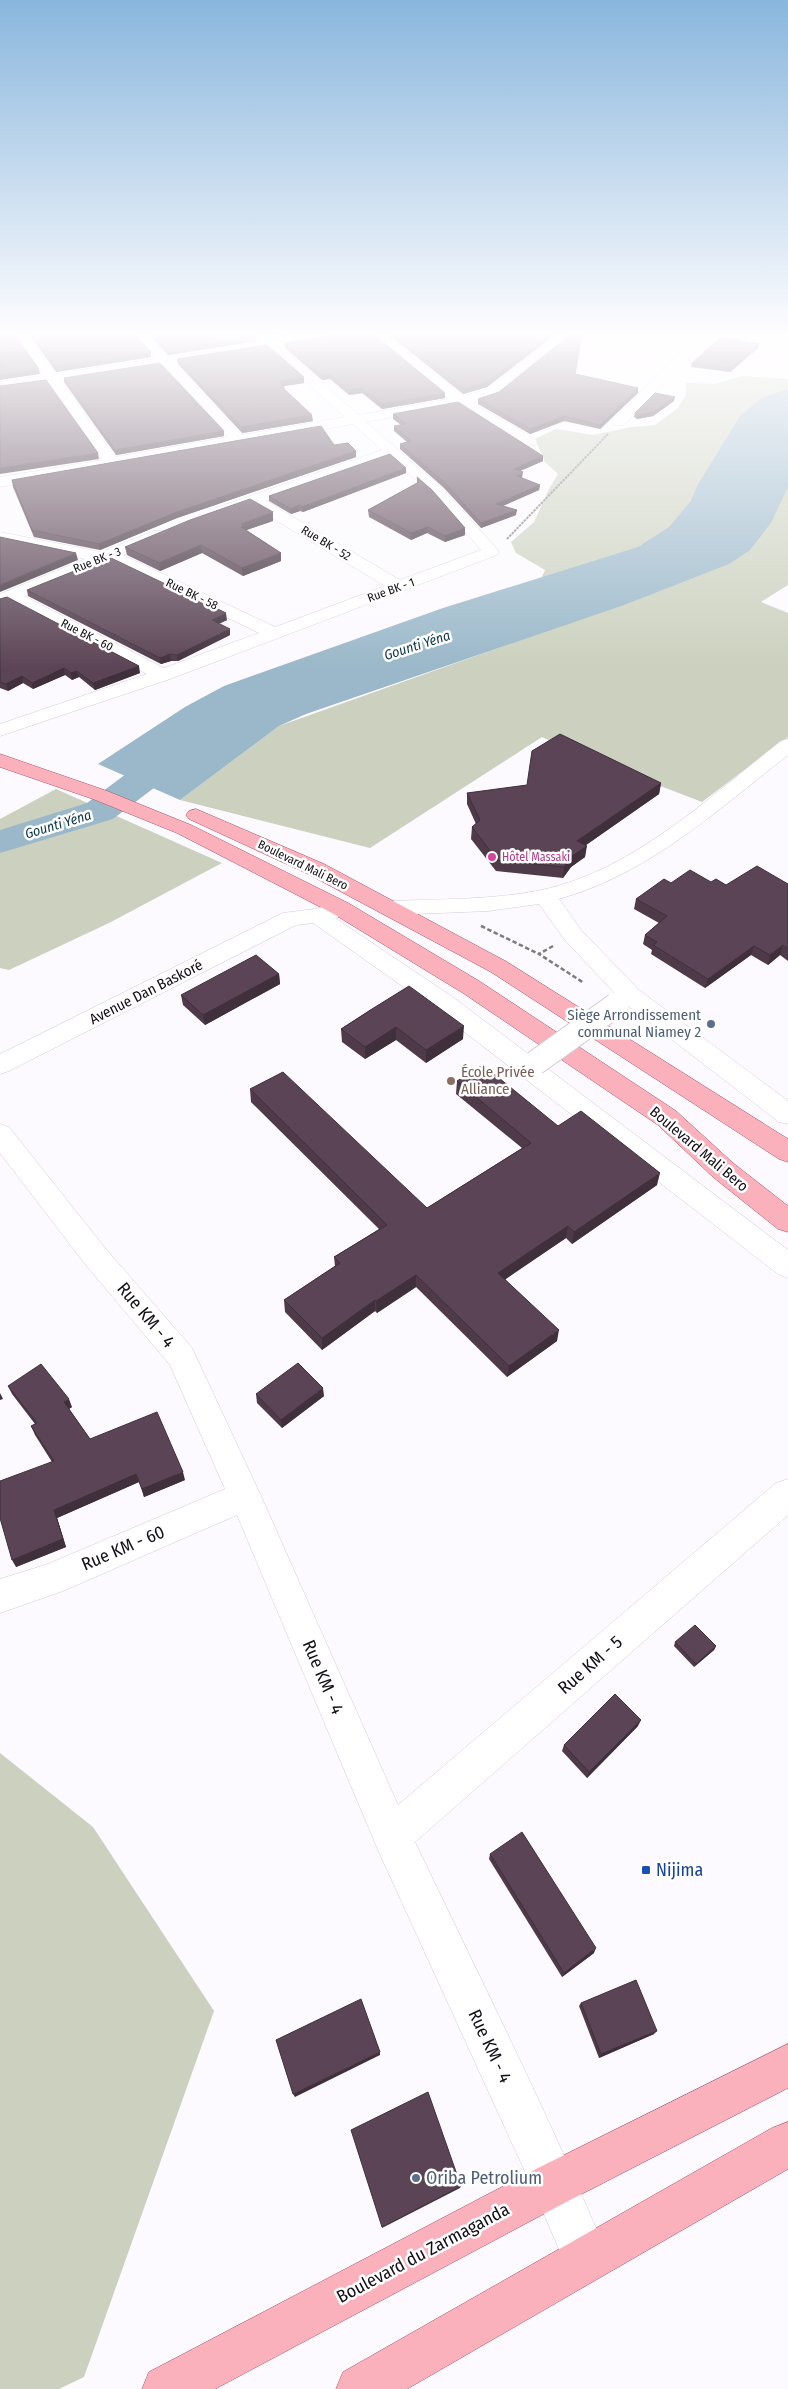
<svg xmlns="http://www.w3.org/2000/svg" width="788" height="2389" viewBox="0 0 788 2389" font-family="'Fira Sans Condensed',sans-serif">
  <rect width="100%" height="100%" fill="#fcfafe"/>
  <g fill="#cbd1be">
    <polygon points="742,376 788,379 788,585 761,602 788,613 788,737 702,802 585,757 542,737 370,848 180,800 279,726 512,643 545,570 516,553 511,542 534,522 549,489 558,474 545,462 535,439 556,429 593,435 631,427 655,425 678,408 686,395 686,383 715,384"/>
    <polygon points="56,789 222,863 109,923 9,970 0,968 0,819"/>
    <polygon points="0,1753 93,1827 214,2011 84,2377 59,2389 0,2389"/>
  </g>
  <polygon fill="#9ab8c9" points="788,389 788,487 771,523 750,550 729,564 624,605 306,714 279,726 180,800 98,764 185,707 224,686 443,608 638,547 669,527 691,501 697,486 740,416 761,398"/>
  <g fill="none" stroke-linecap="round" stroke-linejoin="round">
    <polygon fill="#9ab8c9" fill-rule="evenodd" points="192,733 204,736 209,743 204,750 113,819 0,853 0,830 87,803 161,748 180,736"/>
    <g stroke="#d4cadd" stroke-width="1">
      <g id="minor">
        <path d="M 13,334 L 26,334 L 55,374 L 155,359 L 133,334 L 146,334 L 168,357 L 220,351 L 221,354 L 220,357 L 174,364 L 241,435 L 345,417 L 269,349 L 254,350 L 252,347 L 254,344 L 261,343 L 253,334 L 267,334 L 274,341 L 313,334 L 346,334 L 340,338 L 281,347 L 359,415 L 449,399 L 370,334 L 384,334 L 463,396 L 488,389 L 560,334 L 574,334 L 498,395 L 473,403 L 535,439 L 537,442 L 535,445 C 518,449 473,416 458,405 L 366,422 L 443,489 L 497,549 L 499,552 L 497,555 L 170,679 L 0,736 L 0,724 L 147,674 L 9,602 L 0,605 L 0,594 L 85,559 L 0,542 L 0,532 L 101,552 L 154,531 L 166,531 L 168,534 L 166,537 L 123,555 L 275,627 L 385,586 L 252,506 L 216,518 L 208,513 L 210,510 L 382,450 L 353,424 L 0,487 L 0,477 L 102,460 L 49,383 L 0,390 L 0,382 L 43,376 ZM 162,366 L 228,437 L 115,457 L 61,381 ZM 390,457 L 433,495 L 481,550 L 400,580 L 266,501 ZM 110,561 L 259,633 L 164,668 L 24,596 Z"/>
        <polygon points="700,334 714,334 624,425 614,425 612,422 614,419"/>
        <polygon points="737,334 756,334 788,346 788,354"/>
        <path d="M 788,739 L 788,755 C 715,812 650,873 559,899 L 581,930 L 639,990 L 788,1101 L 788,1124 L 779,1122 L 623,1002 L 565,940 L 539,904 L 488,911 L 391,915 L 383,913 L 380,908 L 383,903 L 391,901 C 441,899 493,900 542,890 C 634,870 709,797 781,741 Z"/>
        <polygon points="335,903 343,905 346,910 343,915 335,918 454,998 788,1250 788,1278 778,1274 436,1010 313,923 296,925 9,1071 0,1074 0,1054 283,913 315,909"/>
        <path d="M 0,1124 L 9,1127 L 105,1248 L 192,1348 L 261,1496 L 398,1805 L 776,1483 L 788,1479 L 788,1515 L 415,1842 C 481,1980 550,2117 609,2259 L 602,2275 L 586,2282 L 570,2275 L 538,2200 L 378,1850 L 237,1515 L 63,1591 L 0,1613 L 0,1579 L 48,1564 L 225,1489 L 170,1365 L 85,1264 L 0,1153 Z"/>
      </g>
    </g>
    <g stroke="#a75664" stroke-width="1">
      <g id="major">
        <polygon points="0,754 107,791 191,825 348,903 479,981 676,1111 733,1163 788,1206 788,1232 778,1229 713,1177 658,1125 463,993 332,913 177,833 93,799 0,767"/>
        <polygon points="196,809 324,864 507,962 788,1139 788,1162 779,1159 491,972 308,874 189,819 186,815 189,811"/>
        <polygon points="788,2044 788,2088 570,2200 215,2389 142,2389 149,2372 538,2168"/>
        <polygon points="788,2122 788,2169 407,2389 336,2389 343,2372 772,2128"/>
      </g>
    </g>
    <polyline stroke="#7f7c81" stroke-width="2" stroke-dasharray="2.5 1" stroke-linecap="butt" points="507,539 608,434"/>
    <g stroke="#7f7c81" stroke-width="2.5" stroke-dasharray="4.5 2.5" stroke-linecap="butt">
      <polyline points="481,926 539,954"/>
      <polyline points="553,946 539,954 584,983"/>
    </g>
    <use href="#minor" fill="#fff" fill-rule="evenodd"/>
    <use href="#major" fill="#fab1bb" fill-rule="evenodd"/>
    <g stroke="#d4cadd" stroke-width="26" stroke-linecap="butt">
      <polyline id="minor-bridge" points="535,1063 616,1005"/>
    </g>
    <use href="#minor-bridge" stroke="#fff" stroke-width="24"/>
  </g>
  <g fill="#4e3a49">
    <polygon points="29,334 135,334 151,357 56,372"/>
    <polygon points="149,334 255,334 257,341 168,355"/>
    <polygon points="388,334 556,334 487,387 463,394"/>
    <polygon points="285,343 445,398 382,409 362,393 349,395 330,379 322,380 285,348"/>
    <polygon points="759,344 758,348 730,372 691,367 692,363"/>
    <polygon points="177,359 304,377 304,383 284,386 285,390 313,421 242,433 178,364"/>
    <polygon points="576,374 638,388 638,393 600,429 564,421 530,434 478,404 478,399 499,392"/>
    <polygon points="64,378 224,431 224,436 116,455 64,382"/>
    <polygon points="674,401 653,416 637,419 634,417 635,413"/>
    <polygon points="393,414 543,461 520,471 522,478 540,485 539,490 503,506 516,515 481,528 444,488 400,449 400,444 407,442 394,431 394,426 401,425 393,419"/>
    <polygon points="334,445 356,451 356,457 177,518 100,550 34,537 13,487 12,480"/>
    <polygon points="406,468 406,473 303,512 300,511 291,514 269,501 269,496"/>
    <polygon points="417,477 465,528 465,535 445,542 427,533 411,540 369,517 368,510 417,483"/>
    <polygon points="273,521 246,530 281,553 281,561 243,576 202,553 160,571 127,555 125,547"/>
    <polygon points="27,590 227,620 219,624 230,635 178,661 171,661 161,664 28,596"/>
    <polygon points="0,599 140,673 95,690 79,677 72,680 65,675 33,689 23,683 8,691 0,688"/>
    <polygon points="661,783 659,794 586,845 585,857 571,867 563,878 496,871 471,839 472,827 476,824 467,804 467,793"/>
    <polygon points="711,882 726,885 788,884 788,961 780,955 768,965 751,955 705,988 651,954 652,950 643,944 645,935 659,923 634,909 636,899 671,883"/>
    <polygon points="279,974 280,984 205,1025 183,1005 181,995"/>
    <polygon points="372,1009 463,1039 426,1063 396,1040 365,1059 342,1042 341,1029"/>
    <polygon points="457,1081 558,1126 657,1185 572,1244 566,1238 505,1279 557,1341 507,1377 416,1287 377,1313 375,1311 322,1350 285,1312 284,1300 335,1266 334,1257 379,1229 251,1102 250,1089 427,1208 522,1148 456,1094"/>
    <polygon points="8,1386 72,1407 69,1409 90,1439 185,1480 144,1497 139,1482 57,1518 66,1547 16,1567 52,1462 35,1435 31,1426 35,1424 12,1394"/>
    <polygon points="256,1394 324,1396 282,1428 257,1403"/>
    <polygon points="675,1642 716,1646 714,1650 694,1667 674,1646"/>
    <polygon points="638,1726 587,1778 562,1751 564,1745"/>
    <polygon points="490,1854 594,1953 562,1977 489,1859"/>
    <polygon points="581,2003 654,2034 599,2058 579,2006"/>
  </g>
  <g fill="#40303c">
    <polygon points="274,334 297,334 275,338"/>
    <polygon points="550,334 556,334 487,387 463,394 464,389"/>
    <polygon points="257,336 257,341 168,355 167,350"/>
    <polygon points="759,344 758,348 730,372 731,368"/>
    <polygon points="151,352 151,357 56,372 55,367"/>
    <polygon points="39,369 40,374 0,380 0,375"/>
    <polygon points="330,374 330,379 322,380 322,375"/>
    <polygon points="304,377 304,383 279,387 279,381"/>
    <polygon points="362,388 362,393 349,395 349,390"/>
    <polygon points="638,388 638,393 600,429 600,425"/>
    <polygon points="445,393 445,398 382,409 382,404"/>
    <polygon points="675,397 674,401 653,416 637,419 638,415"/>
    <polygon points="312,415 313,421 242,433 241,427"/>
    <polygon points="564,416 564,421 530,434 530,429"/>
    <polygon points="224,431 224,436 116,455 115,450"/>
    <polygon points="356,451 356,457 177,518 100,550 99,544 177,512"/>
    <polygon points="98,453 99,459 0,474 0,468"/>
    <polygon points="543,456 543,461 513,474 514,469"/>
    <polygon points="406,468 406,473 303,512 302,507"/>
    <polygon points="523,472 522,478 517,476"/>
    <polygon points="540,485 539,490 495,509 496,504"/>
    <polygon points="299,505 300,511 291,514 291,509"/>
    <polygon points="517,510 516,515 481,528 481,523"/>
    <polygon points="273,512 273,521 244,531 241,535 241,524"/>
    <polygon points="428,527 427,533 411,540 411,533"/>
    <polygon points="465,528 465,535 445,542 445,536"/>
    <polygon points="201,545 202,553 160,571 159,563"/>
    <polygon points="76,553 78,560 0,592 0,585"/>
    <polygon points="281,553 281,561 243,576 242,568"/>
    <polygon points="226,613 227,620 213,626 212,620"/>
    <polygon points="230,629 230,635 178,661 177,655"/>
    <polygon points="170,654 171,661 161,664 160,658"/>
    <polygon points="139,666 140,673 95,690 93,683"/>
    <polygon points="64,668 65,675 33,689 32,683"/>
    <polygon points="77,671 79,677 72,680 71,673"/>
    <polygon points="22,676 23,683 8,691 6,684"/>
    <polygon points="661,783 659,794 576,852 577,841"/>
    <polygon points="587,846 585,857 571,867 563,878 564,867 572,856"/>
    <polygon points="783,945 780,955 768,965 770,955"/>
    <polygon points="754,946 751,955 705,988 708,979"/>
    <polygon points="279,974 280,984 205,1025 203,1015"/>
    <polygon points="464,1026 463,1039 426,1063 426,1050"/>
    <polygon points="396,1027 396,1040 365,1059 365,1047"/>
    <polygon points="660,1173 657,1185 572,1244 574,1232"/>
    <polygon points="568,1226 566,1238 497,1285 498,1273"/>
    <polygon points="416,1275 416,1287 377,1313 376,1301"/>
    <polygon points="375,1300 375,1311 322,1350 322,1338"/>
    <polygon points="559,1330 557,1341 507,1377 509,1366"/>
    <polygon points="323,1388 324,1396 282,1428 281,1420"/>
    <polygon points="0,1393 3,1399 0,1400"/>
    <polygon points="69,1399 72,1407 67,1410 64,1402"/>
    <polygon points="183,1472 185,1480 144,1497 142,1489"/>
    <polygon points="136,1474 139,1482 57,1518 66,1547 16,1567 12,1560 54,1510"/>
    <polygon points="716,1646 714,1650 694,1667 696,1664"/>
    <polygon points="641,1720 638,1726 587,1778 589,1772"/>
    <polygon points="596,1948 594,1953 562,1977 564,1973"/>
    <polygon points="657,2031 654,2034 599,2058 601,2054"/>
    <polygon points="380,2052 380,2055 295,2097 293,2094"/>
    <polygon points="461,2186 460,2188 382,2228 382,2227"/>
  </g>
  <g fill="#5b4455" stroke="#40303c">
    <polygon points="0,334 14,334 39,369 0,375"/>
    <polygon points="31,334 135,334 151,352 55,367"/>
    <polygon points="153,334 255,334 257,336 167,350"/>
    <polygon points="341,334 373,334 445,393 382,404 362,388 349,390 330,374 322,375 285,343"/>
    <polygon points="394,334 550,334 487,382 464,389"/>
    <polygon points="571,334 582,334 575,374 638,388 600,425 564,416 530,429 478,399 499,392"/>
    <polygon points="721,337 759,344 731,368 692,363"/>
    <polygon points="267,345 304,377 279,381 284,387 282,387 312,415 241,427 177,359"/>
    <polygon points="160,363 224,431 115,450 64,378"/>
    <polygon points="46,380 98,453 0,468 0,386"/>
    <polygon points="655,393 675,397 654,412 638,415 635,413"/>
    <polygon points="458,402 543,456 514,469 523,472 517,476 540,485 496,504 517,510 481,523 444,482 400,444 411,441 394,426 406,424 393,414"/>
    <polygon points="321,426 334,445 348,443 356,451 177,512 99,544 32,530 12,480"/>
    <polygon points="390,454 406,468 302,507 299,505 291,509 269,496"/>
    <polygon points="417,477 432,490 465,528 445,536 428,527 411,533 368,510 419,482"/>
    <polygon points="250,499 273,512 241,524 244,526 241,527 281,553 242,568 201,545 159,563 125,547 190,520"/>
    <polygon points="0,537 76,553 0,585"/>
    <polygon points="109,557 226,613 212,620 230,629 177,655 170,654 160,658 27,590"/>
    <polygon points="7,597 139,666 93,683 77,671 71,673 64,668 32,683 22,676 6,684 0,682 0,599"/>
    <polygon points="560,734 661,783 577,841 587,846 572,856 564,867 497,860 472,827 480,820 467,793 527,785 532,751"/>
    <polygon points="757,866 788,884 788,949 783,945 770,955 754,946 708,979 653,945 657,942 645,935 667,916 636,899 664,879 671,883 690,870 711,882 716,879 726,885"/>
    <polygon points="256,955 279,974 203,1015 181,995"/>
    <polygon points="409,986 464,1026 426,1050 396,1027 365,1047 341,1029 372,1009"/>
    <polygon points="483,1065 558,1126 581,1111 660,1173 574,1232 568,1226 498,1273 559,1330 509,1366 416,1275 376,1301 375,1300 322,1338 284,1300 340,1263 334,1257 387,1225 250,1089 283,1072 427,1208 531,1143 457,1081"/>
    <polygon points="298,1363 323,1388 281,1420 256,1394"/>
    <polygon points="41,1364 69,1399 64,1402 90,1439 157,1412 183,1472 142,1489 136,1474 54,1510 63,1539 12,1560 0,1518 0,1481 54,1461 31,1426 37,1423 8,1386"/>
    <polygon points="695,1625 716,1646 696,1664 675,1642"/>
    <polygon points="615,1694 641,1720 589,1772 564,1745"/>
    <polygon points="522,1832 596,1948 564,1973 490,1854"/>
    <polygon points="636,1980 657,2031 601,2054 581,2003"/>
    <polygon points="361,1999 380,2052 293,2094 276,2040"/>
    <polygon points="428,2092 461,2186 382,2227 351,2130"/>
  </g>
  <linearGradient id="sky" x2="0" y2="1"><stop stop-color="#89b6dc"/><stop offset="0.5" stop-color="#fefdff"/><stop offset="1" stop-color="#fefdff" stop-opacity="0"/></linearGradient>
  <rect width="788" height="669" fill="url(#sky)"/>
  <circle fill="#d1479c" stroke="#fff" stroke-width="2" cx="492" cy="857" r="5"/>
  <g fill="#5c6f8a" stroke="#fff" stroke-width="2">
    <circle cx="711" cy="1024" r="5"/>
    <circle cx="416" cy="2178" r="5"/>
  </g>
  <circle fill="#8d6e63" stroke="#fff" stroke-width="2" cx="451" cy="1081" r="5"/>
  <rect fill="#1a4fb4" stroke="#fff" stroke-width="2" x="641" y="1865" width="10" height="10" rx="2.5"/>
  <g text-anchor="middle" stroke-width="5" stroke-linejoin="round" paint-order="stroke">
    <g font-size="12" fill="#130f16" stroke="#fff">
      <text transform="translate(326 543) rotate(31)" y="4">Rue BK - 52</text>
      <text transform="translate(97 560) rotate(-22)" y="4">Rue BK - 3</text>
      <text transform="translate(391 590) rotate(-20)" y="4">Rue BK - 1</text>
      <text transform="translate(192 594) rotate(26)" y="4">Rue BK - 58</text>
      <text transform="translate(87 635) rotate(27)" y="4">Rue BK - 60</text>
      <text transform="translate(303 865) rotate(26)" y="4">Boulevard Mali Bero</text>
    </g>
    <g font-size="12" fill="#b23c85" stroke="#fff" text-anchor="start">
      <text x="502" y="861">Hôtel Massaki</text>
    </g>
    <g font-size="14" font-style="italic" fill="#0c3649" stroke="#fff">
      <text transform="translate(417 645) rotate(-18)" y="5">Gounti Yéna</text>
      <text transform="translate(58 824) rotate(-17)" y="5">Gounti Yéna</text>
    </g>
    <g font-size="15" fill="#130f16" stroke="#fff">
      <text transform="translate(146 992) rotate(-27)" y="5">Avenue Dan Baskoré</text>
      <text transform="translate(699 1149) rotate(40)" y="5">Boulevard Mali Bero</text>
    </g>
    <g font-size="15" fill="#4e5e75" stroke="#fff" text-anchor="end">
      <text x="701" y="1020">Siège Arrondissement<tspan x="701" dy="17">communal Niamey 2</tspan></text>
    </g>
    <g font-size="15" fill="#785e54" stroke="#fff" text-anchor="start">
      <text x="461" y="1077">École Privée<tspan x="461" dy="17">Alliance</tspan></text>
    </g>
    <g font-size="18" fill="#130f16" stroke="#fff">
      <text transform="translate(146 1315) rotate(50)" y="6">Rue KM - 4</text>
      <text transform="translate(123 1548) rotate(-23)" y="6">Rue KM - 60</text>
      <text transform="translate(590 1665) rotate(-41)" y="6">Rue KM - 5</text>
      <text transform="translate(323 1677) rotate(67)" y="6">Rue KM - 4</text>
      <text transform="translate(490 2046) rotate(65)" y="6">Rue KM - 4</text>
      <text transform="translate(423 2253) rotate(-28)" y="6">Boulevard du Zarmaganda</text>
    </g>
    <g font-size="18" fill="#164399" stroke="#fff" text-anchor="start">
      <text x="656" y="1876">Nijima</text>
    </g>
    <g font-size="18" fill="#4e5e75" stroke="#fff" text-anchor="start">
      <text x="426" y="2184">Oriba Petrolium</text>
    </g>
  </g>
</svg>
